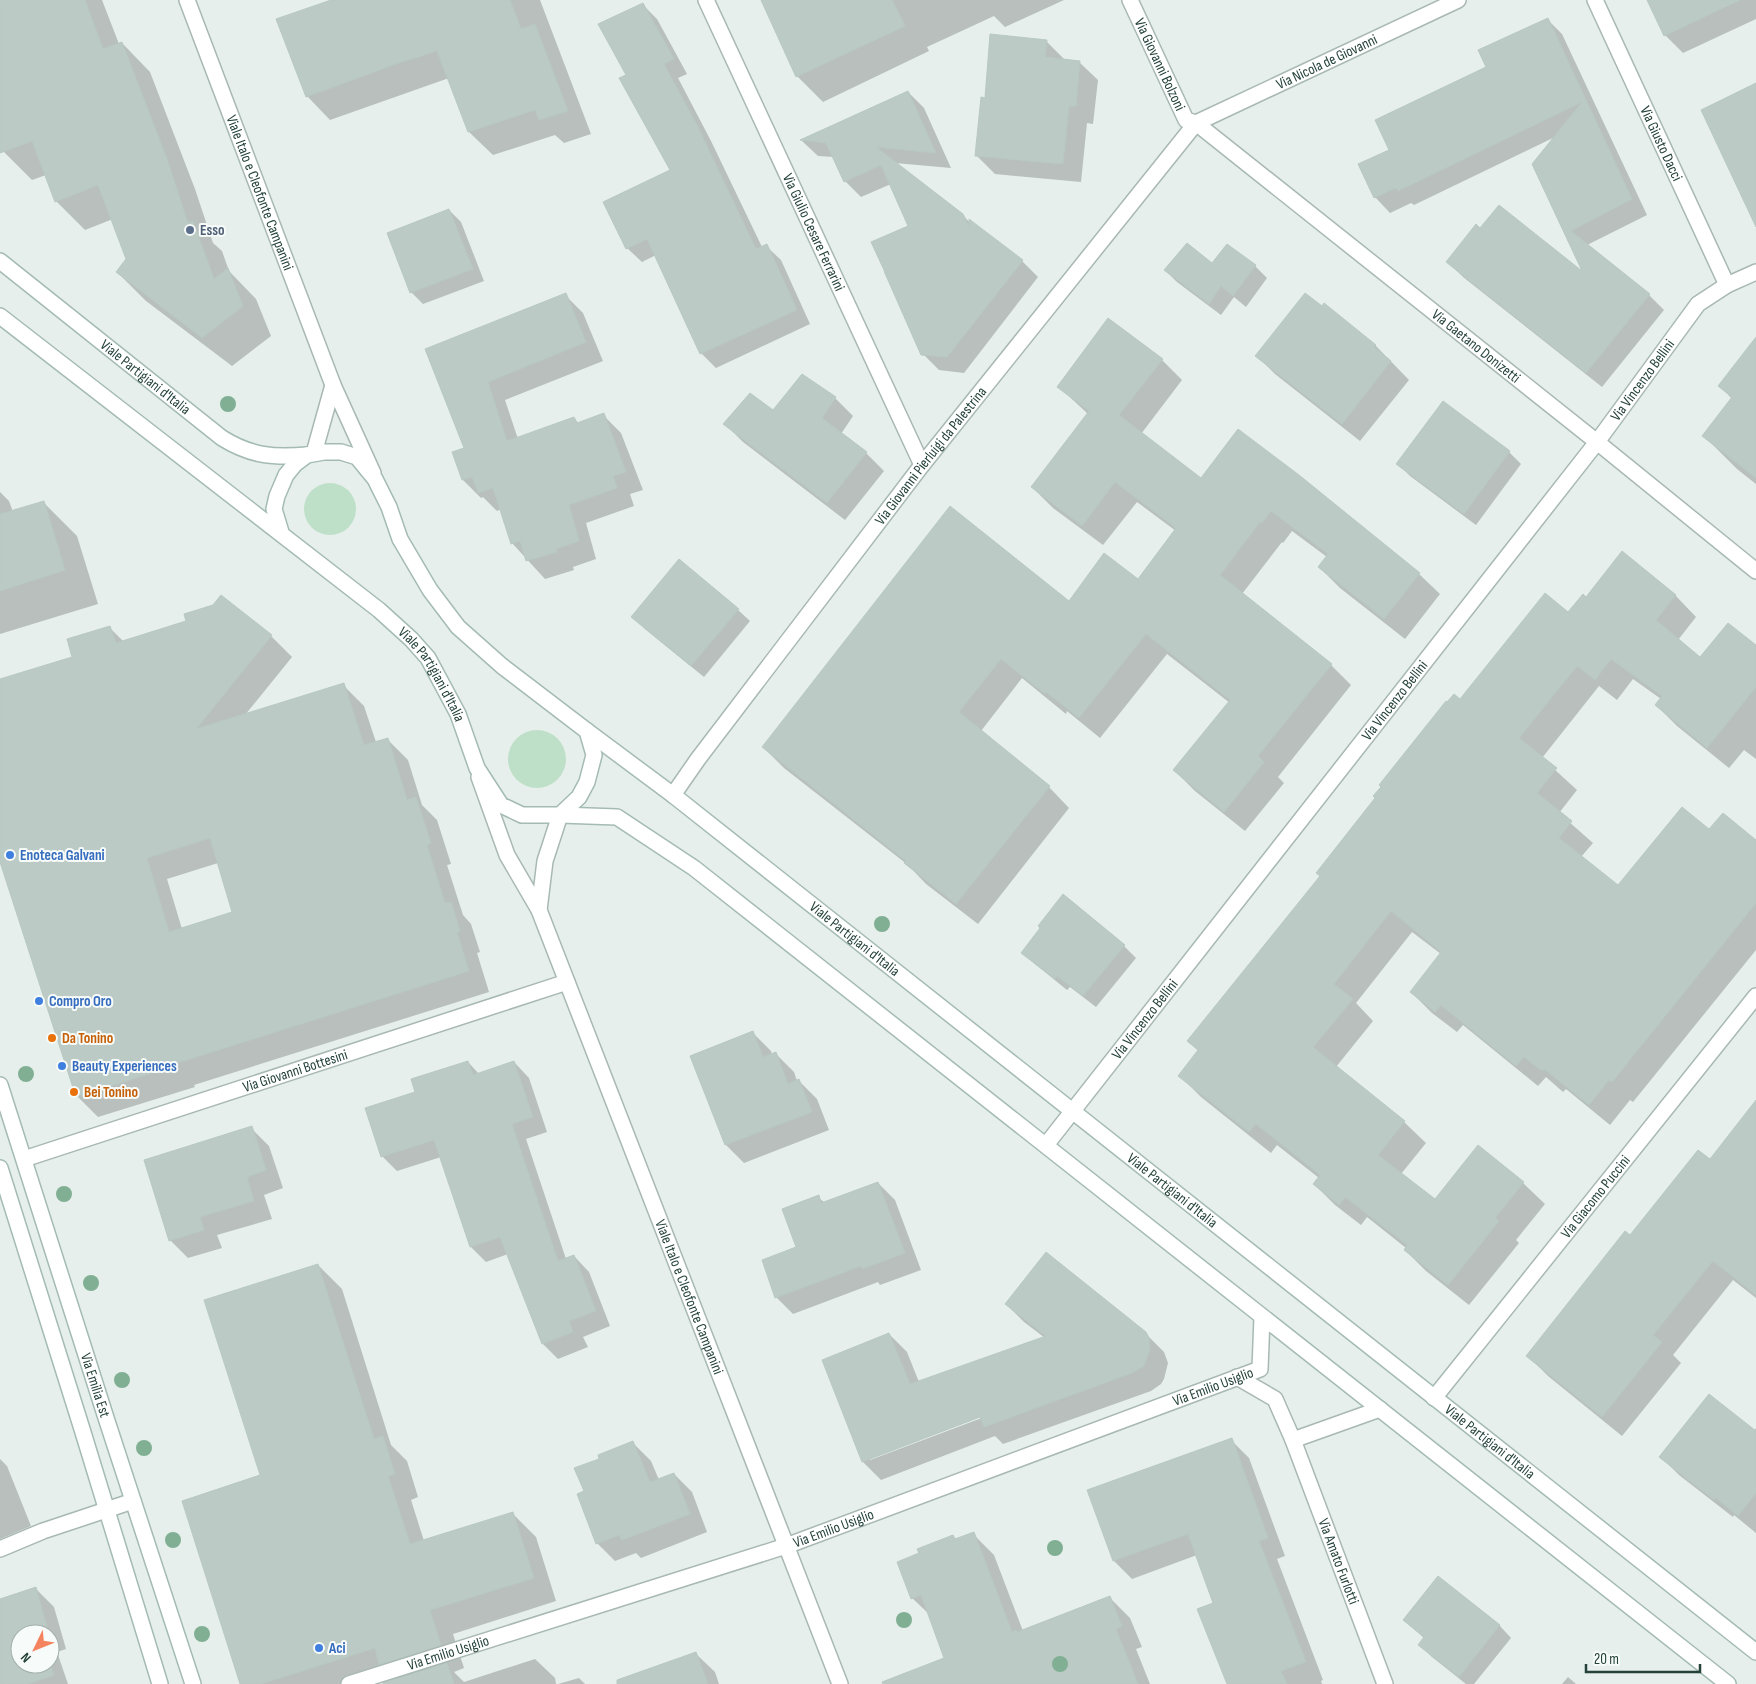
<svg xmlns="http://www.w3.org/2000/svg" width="1756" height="1684" viewBox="0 0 1756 1684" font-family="'Sofia Sans Condensed',sans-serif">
  <rect width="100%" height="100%" fill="#e6efeb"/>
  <g fill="#bfe0c8">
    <circle cx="330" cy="509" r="26"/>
    <circle cx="537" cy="759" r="29"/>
  </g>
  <g fill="#0003" fill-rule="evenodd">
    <polygon points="0,0 102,0 119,44 122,43 150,72 195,189 213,243 222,251 229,271 256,299 271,336 232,366 146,301 117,272 128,259 113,219 85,230 56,201 46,175 32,180 3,151 0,144"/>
    <polygon points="335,0 540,0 591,134 564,143 555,135 493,155 469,132 449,78 330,120 307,96"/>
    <polygon points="762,0 1064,0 1005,27 994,16 927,47 929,51 823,102 797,76"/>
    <polygon points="1648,0 1756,0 1756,19 1683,53 1665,35"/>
    <polygon points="643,5 657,19 687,74 678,78 711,141 762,247 766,246 781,260 810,324 716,368 701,353 656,255 642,262 627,248 672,170 627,76"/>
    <polygon points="1547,19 1562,34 1647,215 1587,245 1649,295 1664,310 1602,387 1463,277 1448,262 1480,229 1585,276 1533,165 1555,137 1414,205 1411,203 1390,213 1375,197 1360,165 1390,150"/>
    <polygon points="1046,41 1064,59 1079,62 1098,80 1093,124 1087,123 1081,182 995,174 977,156 986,99"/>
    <polygon points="908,92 924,108 951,168 895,163 962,214 970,223 970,221 1022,261 1038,277 964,373 939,370 923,354 873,243 910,227 891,184 861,197 845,181 834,157 818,156 802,141"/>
    <polygon points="449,210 461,222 484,281 423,304 411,292"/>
    <polygon points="1212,264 1255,266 1267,278 1246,307 1234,297 1221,315 1177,282 1165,270"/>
    <polygon points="565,295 583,313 603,361 505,400 518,439 574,418 579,424 603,415 621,433 643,490 630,494 634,506 586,523 596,559 573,567 574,570 545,579 512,543 501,509 497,511 483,497 481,498 463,480 465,449 426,350"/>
    <polygon points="1324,305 1376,346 1409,380 1360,441 1275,374 1257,356"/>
    <polygon points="1162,360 1182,380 1141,434 1201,480 1419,574 1440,594 1405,639 1340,588 1319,567 1327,557 1292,531 1283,543 1282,542 1242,594 1331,665 1351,685 1278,777 1284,783 1245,831 1195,791 1174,770 1230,703 1167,654 1100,738 1067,711 1066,714 1022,678 981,731 1049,787 1069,808 978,924 926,884 908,865 784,768 763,747 1069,603 1138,581 1176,531 1137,502 1103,545 1053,508 1032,487 1088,414 1059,387"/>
    <polygon points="1756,365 1756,484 1737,469 1704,436 1732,399 1720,386"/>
    <polygon points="835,398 853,416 841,434 866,453 884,471 845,520 743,442 725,424"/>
    <polygon points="1509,452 1521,464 1476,525 1410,476 1398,464"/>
    <polygon points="0,492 9,501 13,512 43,502 77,536 98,604 0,634"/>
    <polygon points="1675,595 1696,617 1678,640 1701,659 1756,647 1756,759 1744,750 1729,768 1677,726 1656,705 1661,699 1633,679 1617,700 1599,686 1542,758 1577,790 1559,813 1593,843 1581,857 1618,887 1709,831 1756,842 1756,950 1633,1102 1630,1100 1610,1125 1566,1089 1563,1092 1546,1077 1538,1086 1463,1025 1457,1032 1432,1013 1411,992 1441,954 1412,932 1356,1003 1373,1021 1336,1067 1404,1122 1426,1143 1401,1174 1435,1200 1478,1147 1523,1183 1545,1204 1516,1240 1519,1243 1469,1305 1426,1271 1405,1250 1406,1248 1367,1217 1361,1225 1335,1205 1314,1184 1319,1178 1277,1145 1271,1153 1201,1097 1180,1076 1461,701 1586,599"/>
    <path d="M 221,596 L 271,636 L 292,657 L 245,715 L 343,685 L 364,706 L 376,742 L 387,739 L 408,760 L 422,805 L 437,820 L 451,864 L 447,865 L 463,915 L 471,924 L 480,952 L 477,953 L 489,992 L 194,1085 L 195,1087 L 98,1117 L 77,1096 L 0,856 L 0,681 L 74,658 L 109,627 L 124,642 L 187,622 L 214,607 ZM 218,863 L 234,913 L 182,929 L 167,879 Z"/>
    <polygon points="738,610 750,621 704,677 645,629 633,617"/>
    <polygon points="1124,946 1136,958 1096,1007 1070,987 1067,990 1035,964 1023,952"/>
    <polygon points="753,1033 771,1051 772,1055 776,1054 794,1072 797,1081 799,1081 817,1099 829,1130 744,1163 726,1145"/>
    <polygon points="468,1062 479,1074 514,1062 529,1078 547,1132 526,1139 566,1259 574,1256 589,1272 610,1326 583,1337 588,1347 558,1359 543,1344 508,1254 486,1262 471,1247 441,1157 397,1171 382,1156 416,1092"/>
    <polygon points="1756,1103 1756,1298 1733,1280 1673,1355 1681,1363 1622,1436 1548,1376 1528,1356 1630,1236 1710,1161"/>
    <polygon points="251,1128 269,1146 283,1188 264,1195 272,1219 217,1235 222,1248 188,1258 170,1240"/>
    <polygon points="878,1183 895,1200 921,1270 880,1285 878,1282 793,1314 776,1297 818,1197 825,1203"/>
    <polygon points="318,1265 342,1289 391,1445 407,1461 418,1497 411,1500 424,1541 513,1514 536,1537 556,1601 453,1634 464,1668 454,1672 464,1682 535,1659 555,1678 556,1684 384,1684 396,1680 390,1674 359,1684 242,1684 262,1475"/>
    <path d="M 1006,1304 L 1145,1333 L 1164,1352 L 1168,1363 L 1164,1379 L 1161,1384 L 1151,1391 L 1003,1444 L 995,1436 L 881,1480 L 863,1462 L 889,1334 L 907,1352 L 919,1382 L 1045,1338 L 1024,1322 ZM 986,1413 L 987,1416 L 870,1460 L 870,1458 Z"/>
    <polygon points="1756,1428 1756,1533 1734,1515 1733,1517 1679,1475 1661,1457 1754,1431"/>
    <polygon points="1231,1440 1249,1458 1285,1556 1277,1559 1323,1680 1321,1681 1322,1684 1228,1684 1214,1604 1197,1555 1132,1579 1114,1561"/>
    <polygon points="633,1443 651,1461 659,1480 674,1474 692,1492 707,1532 641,1558 636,1553 615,1561 597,1543 586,1492 601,1459"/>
    <polygon points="0,1459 7,1466 31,1526 0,1539"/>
    <polygon points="973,1534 994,1555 1023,1631 1110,1598 1130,1618 1142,1647 1136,1649 1150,1684 921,1684 945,1659 930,1615 912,1598 920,1554 953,1536 957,1540"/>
    <polygon points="1438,1577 1500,1626 1511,1638 1474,1684 1466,1684 1432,1657 1420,1645 1424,1638 1404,1620"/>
    <path d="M 36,1589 L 54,1607 L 66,1649 L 57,1652 L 68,1684 L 0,1684 L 0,1600 ZM 20,1634 L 50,1634 L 50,1664 L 20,1664 Z"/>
    <polygon points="695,1653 715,1672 719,1684 622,1684"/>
    <polygon points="1568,1677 1576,1684 1562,1684"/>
    <polygon points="579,1678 585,1684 558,1684"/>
  </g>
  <g fill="#bbcac4" stroke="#b8c9c2" fill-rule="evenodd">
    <polygon points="0,0 85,0 103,49 122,42 167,159 188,223 193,221 214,279 228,268 243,306 202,338 116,272 126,259 98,185 55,202 32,141 0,153"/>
    <polygon points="331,0 510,0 521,29 535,24 568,111 539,120 535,110 468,132 437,51 396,64 306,97 276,19"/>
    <polygon points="761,0 892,0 905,26 796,77"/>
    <polygon points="1647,0 1740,0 1664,36"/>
    <polygon points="643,3 674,59 664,64 697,125 756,249 767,244 797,310 700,354 647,239 626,249 603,202 670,170 619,78 626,75 598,24"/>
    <polygon points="1548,18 1632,199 1571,231 1650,294 1586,373 1446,262 1476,224 1480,228 1499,205 1582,271 1532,164 1582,102 1398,191 1396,188 1374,198 1358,164 1389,150 1375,120 1486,67 1478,50"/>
    <polygon points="990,34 1047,40 1045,57 1080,61 1076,106 1069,106 1063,164 975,156 981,97 985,98"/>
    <polygon points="1756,83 1756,227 1701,110"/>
    <polygon points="908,91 936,153 876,147 963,214 969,227 969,219 1023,260 947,357 921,355 884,271 885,269 884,270 871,242 908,226 881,165 844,182 826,143 800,140"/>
    <polygon points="449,209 473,269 410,293 387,233"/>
    <polygon points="1187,243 1212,263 1227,244 1256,265 1233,296 1221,286 1209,304 1164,270"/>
    <polygon points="566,293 586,342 488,382 507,441 574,417 577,423 604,413 626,472 613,476 617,488 569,505 579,541 556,549 557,552 526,561 520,541 511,544 493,488 478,493 472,477 462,480 452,452 464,448 425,349"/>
    <polygon points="1305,293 1322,306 1324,303 1376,345 1374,347 1391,361 1342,424 1255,356"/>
    <polygon points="1108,318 1163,359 1119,415 1201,478 1238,429 1299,475 1420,573 1384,619 1318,567 1328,554 1271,511 1262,523 1260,522 1220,575 1332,664 1258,756 1264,762 1224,812 1173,770 1230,700 1146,634 1079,718 1046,692 1045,694 1001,659 959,712 1050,786 956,904 904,863 906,861 762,747 950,506 1069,601 1104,553 1138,579 1176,528 1115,482 1082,526 1031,487 1089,411 1057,387"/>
    <polygon points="1756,337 1756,478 1702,436 1732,397 1718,386"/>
    <polygon points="802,374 836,397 822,418 867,452 827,503 723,424 750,393 773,410"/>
    <polygon points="1443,401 1510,451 1464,514 1396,464"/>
    <polygon points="44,501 65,570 0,591 0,514"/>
    <polygon points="1622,551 1676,595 1656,620 1700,657 1728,623 1756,645 1756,687 1707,748 1655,705 1662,696 1611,659 1595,680 1577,666 1519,738 1557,768 1537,793 1572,821 1559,838 1618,885 1682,807 1709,829 1723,813 1756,840 1756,903 1612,1082 1609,1080 1589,1105 1544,1069 1542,1071 1524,1057 1516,1066 1441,1005 1435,1012 1410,992 1441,952 1391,911 1334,984 1353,999 1313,1047 1405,1121 1378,1155 1435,1199 1478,1145 1524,1182 1495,1218 1499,1221 1448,1285 1404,1250 1407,1245 1345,1197 1339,1205 1313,1184 1320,1175 1256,1124 1249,1132 1178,1076 1198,1050 1187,1041 1320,876 1316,873 1375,798 1373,796 1381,787 1379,785 1446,701 1447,702 1454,694 1460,699 1545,593 1568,612 1583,594 1586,597"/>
    <polygon points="679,559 739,609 691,666 631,617"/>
    <path d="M 221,595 L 272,635 L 196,729 L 344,683 L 364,745 L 388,738 L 407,800 L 416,797 L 431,843 L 427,845 L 445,903 L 451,902 L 460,931 L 457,932 L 469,971 L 174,1064 L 174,1066 L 76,1097 L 0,862 L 0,679 L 72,657 L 67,639 L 110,626 L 116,643 L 186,621 L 184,614 L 213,605 ZM 210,838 L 232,912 L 169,932 L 147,858 Z"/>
    <polygon points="1063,894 1125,945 1083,996 1057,976 1055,979 1021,953 1040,928 1038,926"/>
    <polygon points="753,1031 763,1057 776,1052 788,1084 799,1079 812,1112 725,1145 690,1056"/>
    <polygon points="468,1061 473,1075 514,1061 533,1117 512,1124 558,1261 574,1255 596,1311 569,1321 573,1332 542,1344 500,1237 470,1247 434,1140 381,1157 365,1108 415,1092 411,1079"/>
    <polygon points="1756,1100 1756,1295 1713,1261 1653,1335 1662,1342 1602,1417 1526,1356 1625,1231 1630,1235 1698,1150 1710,1159"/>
    <polygon points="252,1126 266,1170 247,1177 254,1201 200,1217 204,1230 169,1241 144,1160"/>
    <polygon points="878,1182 905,1253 862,1269 861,1266 775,1298 762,1260 796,1247 782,1209 819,1195 821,1203"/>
    <polygon points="1046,1252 1146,1332 1149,1338 1150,1349 1144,1366 1132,1373 984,1427 980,1417 862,1462 822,1360 889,1333 910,1384 1046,1336 1005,1304"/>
    <polygon points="318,1264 374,1439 383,1436 395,1474 388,1476 410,1544 513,1512 534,1578 430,1610 441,1645 379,1665 375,1648 261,1684 240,1684 182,1501 260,1475 204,1300"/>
    <polygon points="1709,1394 1756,1431 1756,1493 1738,1516 1716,1498 1714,1500 1659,1457"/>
    <polygon points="1232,1438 1268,1538 1259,1541 1306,1662 1281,1671 1287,1684 1227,1684 1197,1609 1213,1603 1188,1534 1113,1561 1087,1490"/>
    <polygon points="633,1441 650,1482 674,1473 690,1514 622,1540 619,1535 596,1544 577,1494 584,1491 574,1468 599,1459 598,1455"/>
    <polygon points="974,1532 1012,1632 1016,1630 1017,1632 1110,1596 1122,1626 1116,1629 1138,1684 883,1684 882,1682 944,1658 921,1595 911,1599 897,1562 919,1553 917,1549 953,1535 955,1539"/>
    <polygon points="1438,1576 1500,1625 1459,1677 1418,1645 1424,1637 1403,1620"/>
    <polygon points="36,1587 48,1631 40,1634 20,1634 20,1664 50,1664 54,1675 28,1684 0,1684 0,1599"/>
    <polygon points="696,1652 708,1684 617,1684 617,1680"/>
    <polygon points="447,1663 454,1684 383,1684 383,1683"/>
  </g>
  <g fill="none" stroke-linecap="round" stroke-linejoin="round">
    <g stroke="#a8b8b2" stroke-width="18">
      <g id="street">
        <path id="s1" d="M 187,0 L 333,385 L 373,473"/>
        <path id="s2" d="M 706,0 L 922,465"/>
        <path id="s3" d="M 1130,0 L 1186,120 L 1196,123 L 1597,442 L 1756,571"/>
        <path id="s4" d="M 1595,0 L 1727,285"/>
        <polyline points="314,453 333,385"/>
        <polyline points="479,777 507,855 539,910 545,861 560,815"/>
        <path id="s5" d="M 673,795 L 698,759 L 922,465 L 1196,123 L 1458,0"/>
        <path id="s6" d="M 539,910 L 840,1684"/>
        <path id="s7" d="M 1046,1145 L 1597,442 L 1698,304 L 1727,285 L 1756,272"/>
        <path id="s8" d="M 24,1159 L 567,982"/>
        <polyline points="1237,1377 1275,1399 1293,1440"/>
        <path id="s9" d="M 1434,1398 L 1756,996"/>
        <path id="s10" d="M 1380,1409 L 1293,1440 L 1385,1684"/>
        <polyline points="0,1549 43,1531 133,1501"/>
        <path id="s11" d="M 349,1684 L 786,1546 L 1260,1369 L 1262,1317"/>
      </g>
    </g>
    <g stroke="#a4bbb3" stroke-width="18">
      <g id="secondary">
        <path id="s12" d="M 0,261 L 222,438 C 251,456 274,458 307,455"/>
        <path id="s13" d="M 0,316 L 379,610 L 411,639 L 428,658 L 458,714 L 477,768 L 501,805 L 522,815 L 560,815 L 579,797 L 587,782 L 594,755 L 587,731 L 502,666 L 458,627 L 430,590 L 400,539 L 389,507 L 375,479 L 357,457 L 341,452 L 324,452 L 307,455 L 295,464 L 286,475 L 277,496 L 274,509 L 281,532"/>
        <path id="s14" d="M 587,731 L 673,795 L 1756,1652"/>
        <polyline points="560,815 617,817 694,868 1728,1684"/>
        <path id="s15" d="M 0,1085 L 107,1421 L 193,1684"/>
        <polyline points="0,1168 82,1429 160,1684"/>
      </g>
    </g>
    <use href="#street" stroke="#fff" stroke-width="15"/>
    <use href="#secondary" stroke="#fff" stroke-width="15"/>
  </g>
  <g fill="#80af93">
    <circle cx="228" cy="404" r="8"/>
    <circle cx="882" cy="924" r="8"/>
    <circle cx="26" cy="1074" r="8"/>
    <circle cx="64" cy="1194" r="8"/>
    <circle cx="91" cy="1283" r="8"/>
    <circle cx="122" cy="1380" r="8"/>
    <circle cx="144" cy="1448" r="8"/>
    <circle cx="173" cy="1540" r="8"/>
    <circle cx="1055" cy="1548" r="8"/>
    <circle cx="904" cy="1620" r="8"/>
    <circle cx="202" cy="1634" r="8"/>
    <circle cx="1060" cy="1664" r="8"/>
  </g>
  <circle fill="#5c6f8a" stroke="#f7fbf9" stroke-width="2" cx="190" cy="230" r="5"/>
  <g fill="#3f7fe0" stroke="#f7fbf9" stroke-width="2">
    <circle cx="10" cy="855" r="5"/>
    <circle cx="39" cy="1001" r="5"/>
    <circle cx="62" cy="1066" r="5"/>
    <circle cx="319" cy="1648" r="5"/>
  </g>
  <g fill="#e8710a" stroke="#f7fbf9" stroke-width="2">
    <circle cx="52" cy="1038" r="5"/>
    <circle cx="74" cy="1092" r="5"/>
  </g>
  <g text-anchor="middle" stroke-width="4" stroke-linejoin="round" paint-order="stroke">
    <g font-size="15" fill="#24423a" stroke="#f7fbf9">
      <text dy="5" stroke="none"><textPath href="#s5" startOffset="996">Via Nicola de Giovanni</textPath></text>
      <text dy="5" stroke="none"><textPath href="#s3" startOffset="71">Via Giovanni Bolzoni</textPath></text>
      <text dy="5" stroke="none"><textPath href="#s4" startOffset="158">Via Giusto Dacci</textPath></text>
      <text dy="5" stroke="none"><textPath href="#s1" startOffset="206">Viale Italo e Cleofonte Campanini</textPath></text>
      <text dy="5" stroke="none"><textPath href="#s2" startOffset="256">Via Giulio Cesare Ferrarini</textPath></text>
      <text dy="5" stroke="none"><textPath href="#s3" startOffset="501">Via Gaetano Donizetti</textPath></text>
      <text dy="5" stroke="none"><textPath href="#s12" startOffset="186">Viale Partigiani d'Italia</textPath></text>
      <text dy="5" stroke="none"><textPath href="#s7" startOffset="970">Via Vincenzo Bellini</textPath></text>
      <text dy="5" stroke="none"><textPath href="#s5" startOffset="426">Via Giovanni Pierluigi da Palestrina</textPath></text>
      <text dy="5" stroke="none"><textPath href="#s13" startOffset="564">Viale Partigiani d'Italia</textPath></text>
      <text dy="5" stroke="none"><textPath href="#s7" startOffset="565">Via Vincenzo Bellini</textPath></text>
      <text dy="5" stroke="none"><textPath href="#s14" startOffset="339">Viale Partigiani d'Italia</textPath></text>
      <text dy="5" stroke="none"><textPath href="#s7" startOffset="160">Via Vincenzo Bellini</textPath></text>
      <text dy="5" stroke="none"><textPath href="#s8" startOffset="285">Via Giovanni Bottesini</textPath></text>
      <text dy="5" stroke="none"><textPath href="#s14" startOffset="744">Viale Partigiani d'Italia</textPath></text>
      <text dy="5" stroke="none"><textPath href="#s9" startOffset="258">Via Giacomo Puccini</textPath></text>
      <text dy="5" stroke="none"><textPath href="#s6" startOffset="415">Viale Italo e Cleofonte Campanini</textPath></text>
      <text dy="5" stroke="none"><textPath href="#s15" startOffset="315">Via Emilia Est</textPath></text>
      <text dy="5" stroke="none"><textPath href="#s11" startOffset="914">Via Emilio Usiglio</textPath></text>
      <text dy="5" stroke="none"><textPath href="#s14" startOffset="1149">Viale Partigiani d'Italia</textPath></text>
      <text dy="5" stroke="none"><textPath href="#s11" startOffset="509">Via Emilio Usiglio</textPath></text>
      <text dy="5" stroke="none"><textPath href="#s10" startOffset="222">Via Amato Furlotti</textPath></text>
      <text dy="5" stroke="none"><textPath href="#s11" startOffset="104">Via Emilio Usiglio</textPath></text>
    </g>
    <g font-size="15" font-weight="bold" fill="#4e5e75" stroke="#f7fbf9" text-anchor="start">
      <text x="200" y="235">Esso</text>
    </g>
    <g font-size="15" font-weight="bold" fill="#366cbe" stroke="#f7fbf9" text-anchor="start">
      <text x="20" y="860">Enoteca Galvani</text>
      <text x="49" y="1006">Compro Oro</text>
      <text x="72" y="1071">Beauty Experiences</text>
      <text x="329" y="1653">Aci</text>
    </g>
    <g font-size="15" font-weight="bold" fill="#c56008" stroke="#f7fbf9" text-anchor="start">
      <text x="62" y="1043">Da Tonino</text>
      <text x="84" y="1097">Bei Tonino</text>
    </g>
  </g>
  <g transform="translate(35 1649) rotate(227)"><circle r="24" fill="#f7fbf9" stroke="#a3b1ad"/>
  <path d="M0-4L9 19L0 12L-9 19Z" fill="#f4845f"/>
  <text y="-8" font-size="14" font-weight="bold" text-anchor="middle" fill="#24423a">N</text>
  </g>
  <path d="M1586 1664v8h114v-8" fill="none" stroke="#24423a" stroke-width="2.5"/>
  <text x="1594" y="1664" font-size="15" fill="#24423a" stroke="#f7fbf9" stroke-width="4" paint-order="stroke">20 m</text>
</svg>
